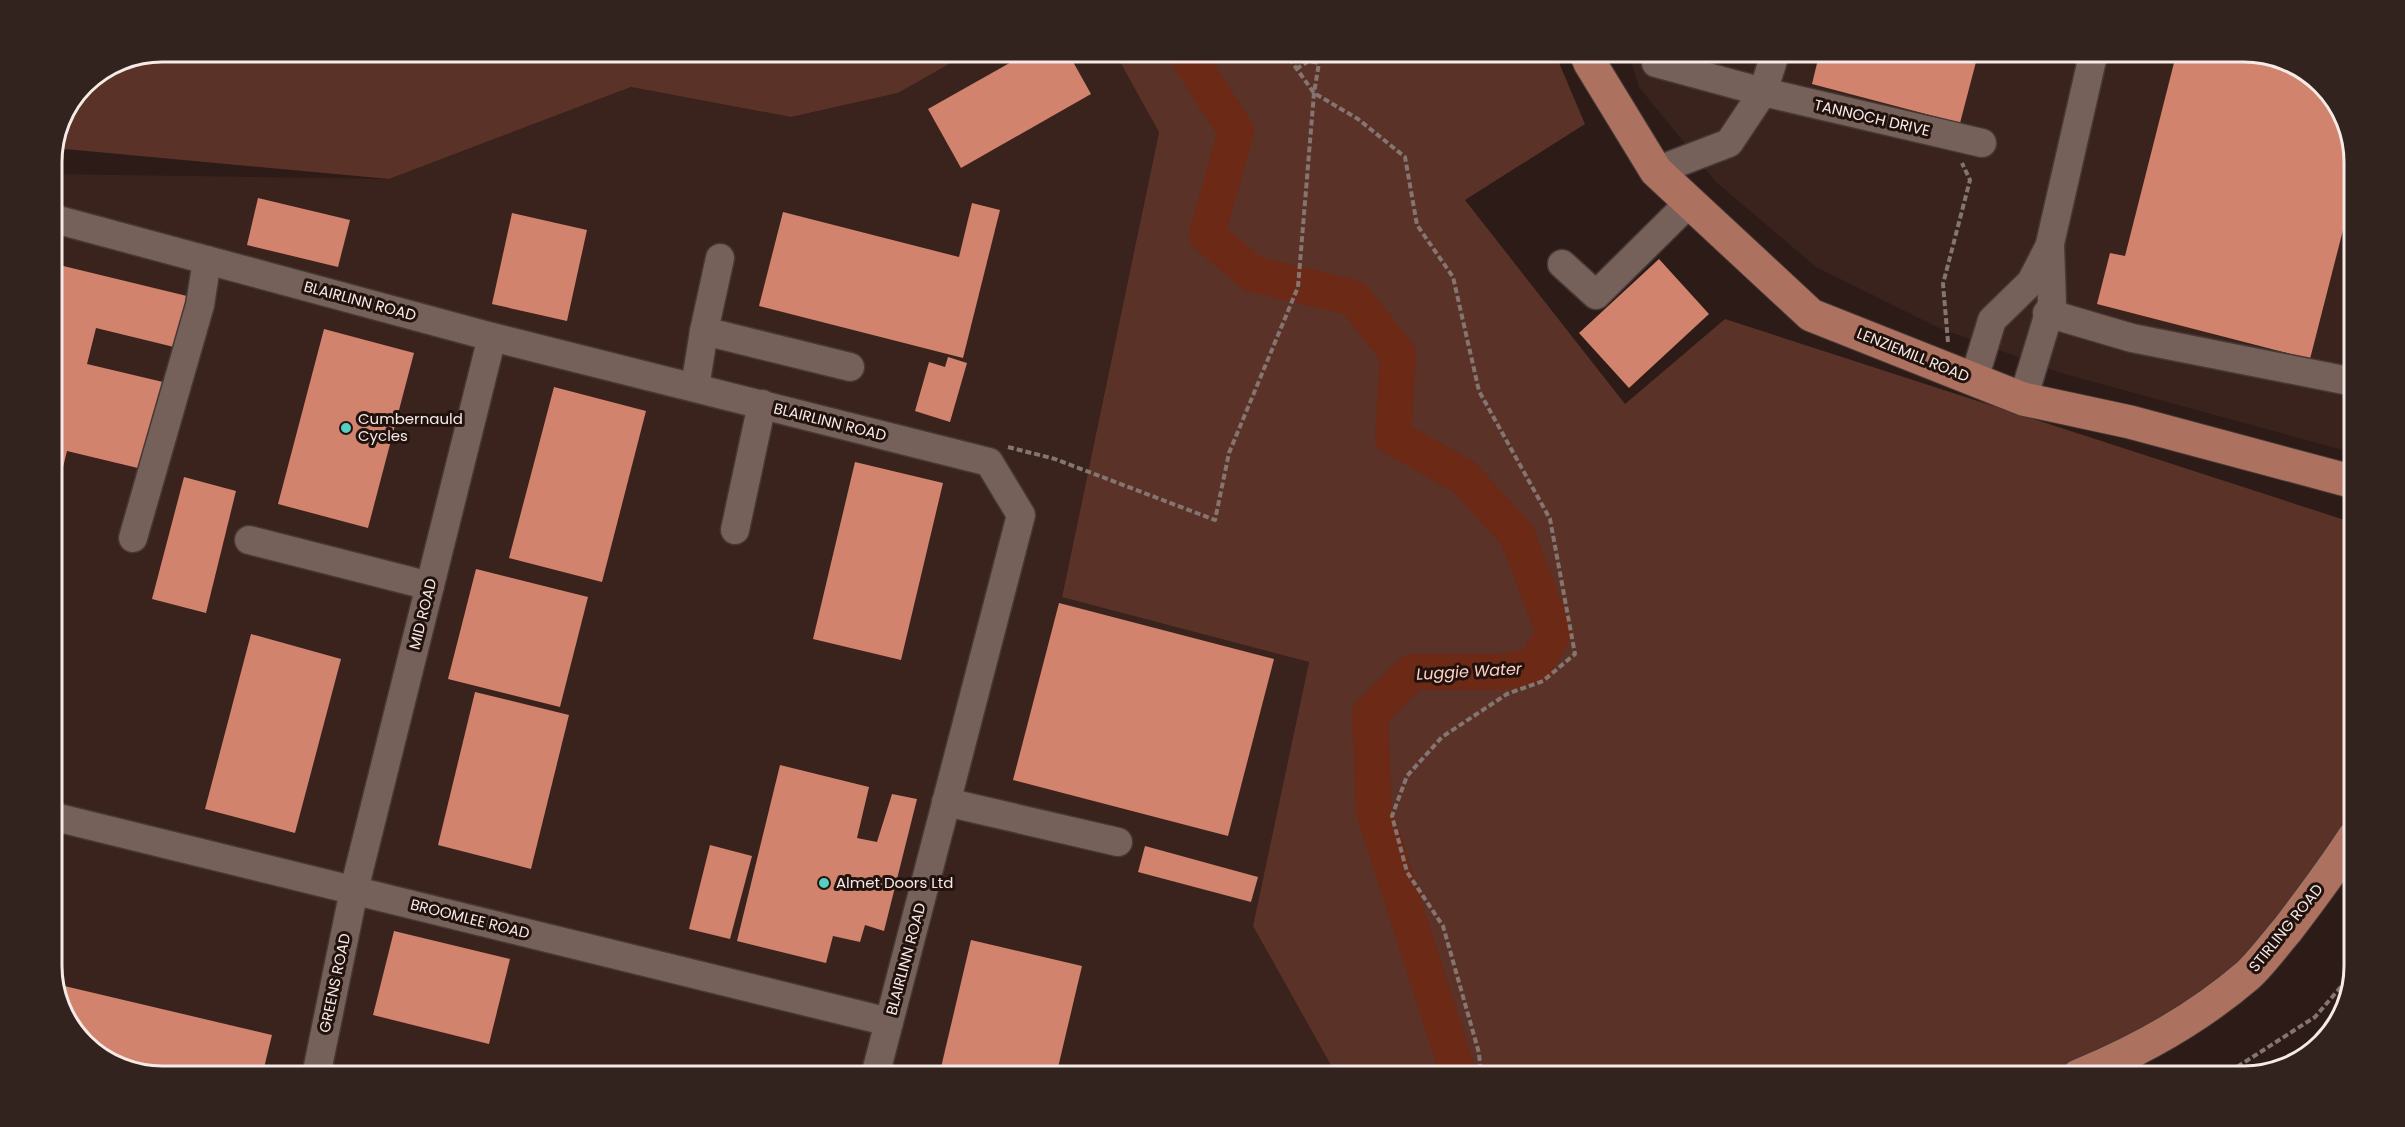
<svg xmlns="http://www.w3.org/2000/svg" width="2405" height="1127" viewBox="0 0 2405 1127" font-family="Poppins,sans-serif">
  <rect width="100%" height="100%" fill="#2c1b17"/>
  <g fill="#3a231d">
    <polygon points="972,51 1114,51 1159,131 1062,596 1309,662 1253,926 1337,1076 162,1076 119,1067 74,1032 51,973 51,174 389,179 631,87 791,117 898,93"/>
    <polygon points="1628,51 2243,51 2286,60 2335,100 2354,155 2354,453 2061,373 1937,327 1816,267 1716,182 1639,87"/>
  </g>
  <g fill="#5a3227">
    <polygon points="162,51 972,51 898,93 791,117 631,87 389,179 54,148 84,83 120,59"/>
    <polygon points="1114,51 1554,51 1585,124 1465,200 1625,404 1725,319 2354,523 2354,797 2331,850 2270,937 2199,1002 2130,1047 2055,1076 1337,1076 1253,926 1309,662 1062,597 1159,132"/>
  </g>
  <g fill="none" stroke-linecap="round" stroke-linejoin="round">
    <polyline stroke="#6c2915" stroke-width="36" points="1188,51 1188,56 1236,131 1207,235 1253,274 1354,298 1398,354 1393,437 1464,477 1517,535 1554,632 1535,666 1501,672 1412,672 1370,714 1374,811 1459,1076"/>
  </g>
  <g fill="#d1836d">
    <polygon points="1031,51 1067,51 1091,94 961,168 928,109"/>
    <polygon points="1820,51 1934,51 1976,62 1960,123 1812,84"/>
    <polygon points="2177,51 2243,51 2286,60 2335,100 2354,155 2354,187 2310,359 2097,304 2110,253 2125,256"/>
    <polygon points="258,198 350,220 338,267 247,245"/>
    <polygon points="972,203 1000,210 963,358 759,306 783,212 959,257"/>
    <polygon points="512,213 587,230 567,321 492,304"/>
    <polygon points="1659,259 1709,314 1629,388 1579,333"/>
    <polygon points="51,263 187,296 174,347 96,328 87,364 163,382 142,469 67,451 52,512"/>
    <polygon points="324,329 414,353 368,528 278,504"/>
    <polygon points="948,357 967,363 950,422 915,411 929,362 945,367"/>
    <polygon points="554,387 646,411 602,582 509,558"/>
    <polygon points="855,462 943,483 901,660 813,639"/>
    <polygon points="184,477 236,491 206,613 152,599"/>
    <polygon points="476,569 588,597 560,707 448,679"/>
    <polygon points="1059,603 1274,659 1228,836 1013,780"/>
    <polygon points="251,634 341,659 295,833 205,809"/>
    <polygon points="475,692 569,715 531,869 438,845"/>
    <polygon points="780,765 869,787 857,838 877,842 892,794 917,799 884,931 865,925 860,942 833,936 826,963 737,941"/>
    <polygon points="710,845 752,856 730,939 689,929"/>
    <polygon points="1145,846 1258,877 1251,902 1138,872"/>
    <polygon points="394,931 510,959 489,1044 373,1015"/>
    <polygon points="971,940 1082,966 1056,1076 939,1076"/>
    <polygon points="56,984 272,1035 262,1076 162,1076 119,1067 74,1032"/>
  </g>
  <g fill="none" stroke-linecap="round" stroke-linejoin="round">
    <g stroke="#463835" stroke-width="31">
      <g id="minor">
        <polyline points="1656,63 1763,92 1982,143"/>
        <polyline points="1656,171 1729,143 1763,92 1776,51"/>
        <polyline points="51,218 492,337 989,462 1021,515 875,1076"/>
        <polyline points="2049,248 2094,51"/>
        <polyline points="1562,264 1596,295 1690,202"/>
        <polyline points="2047,313 2132,338 2354,382"/>
        <polyline points="704,331 850,367"/>
        <polyline points="1974,379 1992,320 2031,282 2048,249"/>
        <polyline points="695,387 704,331 720,258"/>
        <polyline points="2023,399 2052,303 2050,245"/>
        <polyline points="735,530 762,404"/>
        <polyline points="133,538 200,305 207,260"/>
        <polyline points="249,540 430,586"/>
        <polyline points="946,802 1118,842"/>
        <polyline points="51,816 889,1022"/>
        <polyline points="316,1076 354,890 492,337"/>
      </g>
    </g>
    <g stroke="#463835" stroke-width="35">
      <g id="major">
        <polyline points="1585,51 1590,63 1656,171 1811,315 2023,399 2130,422 2354,482"/>
        <path d="M 2078,1076 C 2139,1051 2198,1018 2248,975 C 2262,962 2274,945 2287,930 C 2310,900 2333,869 2354,837"/>
      </g>
    </g>
    <g stroke="#847571" stroke-width="4" stroke-dasharray="6 3" stroke-linecap="butt">
      <polyline points="1284,51 1314,93 1358,119 1405,157 1417,225 1453,277 1479,391 1550,519 1575,654 1543,681 1507,694 1442,737 1407,776 1392,816 1407,872 1443,926 1479,1053 1481,1076"/>
      <polyline points="1296,69 1309,61 1318,63"/>
      <polyline points="1948,342 1943,284 1970,180 1962,163"/>
      <polyline points="1008,447 1055,459 1215,520 1229,453 1298,287 1314,93 1321,51"/>
      <polyline points="2212,1076 2237,1067 2315,1017 2352,974"/>
    </g>
    <use href="#minor" stroke="#75605a" stroke-width="28"/>
    <use href="#major" stroke="#ad7160" stroke-width="33"/>
  </g>
  <g fill="#57cec2" stroke="#22120e" stroke-width="2">
    <circle cx="346" cy="428" r="6"/>
    <circle cx="824" cy="883" r="6"/>
  </g>
  <g text-anchor="middle" stroke-width="6" stroke-linejoin="round" paint-order="stroke">
    <g font-size="15" fill="#f6eae6" stroke="#22120e">
      <text transform="translate(1872 118) rotate(13)" y="5">TANNOCH DRIVE</text>
      <text transform="translate(360 301) rotate(15)" y="5">BLAIRLINN ROAD</text>
      <text transform="translate(1913 355) rotate(22)" y="5">LENZIEMILL ROAD</text>
      <text transform="translate(830 422) rotate(14)" y="5">BLAIRLINN ROAD</text>
      <text transform="translate(423 614) rotate(-76)" y="5">MID ROAD</text>
      <text transform="translate(470 919) rotate(14)" y="5">BROOMLEE ROAD</text>
      <text transform="translate(2286 928) rotate(-51)" y="5">STIRLING ROAD</text>
      <text transform="translate(906 959) rotate(-75)" y="5">BLAIRLINN ROAD</text>
      <text transform="translate(335 983) rotate(-78)" y="5">GREENS ROAD</text>
    </g>
    <g font-size="15" fill="#f6eae6" stroke="#22120e" text-anchor="start">
      <text x="358" y="424">Cumbernauld<tspan x="358" dy="17">Cycles</tspan></text>
      <text x="836" y="888">Almet Doors Ltd</text>
    </g>
    <g font-size="16" font-style="italic" fill="#fed2c6" stroke="#22120e">
      <text transform="translate(1469 671) rotate(-3)" y="6">Luggie Water</text>
    </g>
  </g>
  <path d="M0 0H2405V1127H0ZM162 62H2244A100 100 0 0 1 2344 162V966A100 100 0 0 1 2244 1066H162A100 100 0 0 1 62 966V162A100 100 0 0 1 162 62Z" fill="#33231f" fill-rule="evenodd"/>
  <path fill="none" stroke="#f6eae6" stroke-width="3" d="M162 62H2244A100 100 0 0 1 2344 162V966A100 100 0 0 1 2244 1066H162A100 100 0 0 1 62 966V162A100 100 0 0 1 162 62Z"/>
</svg>
